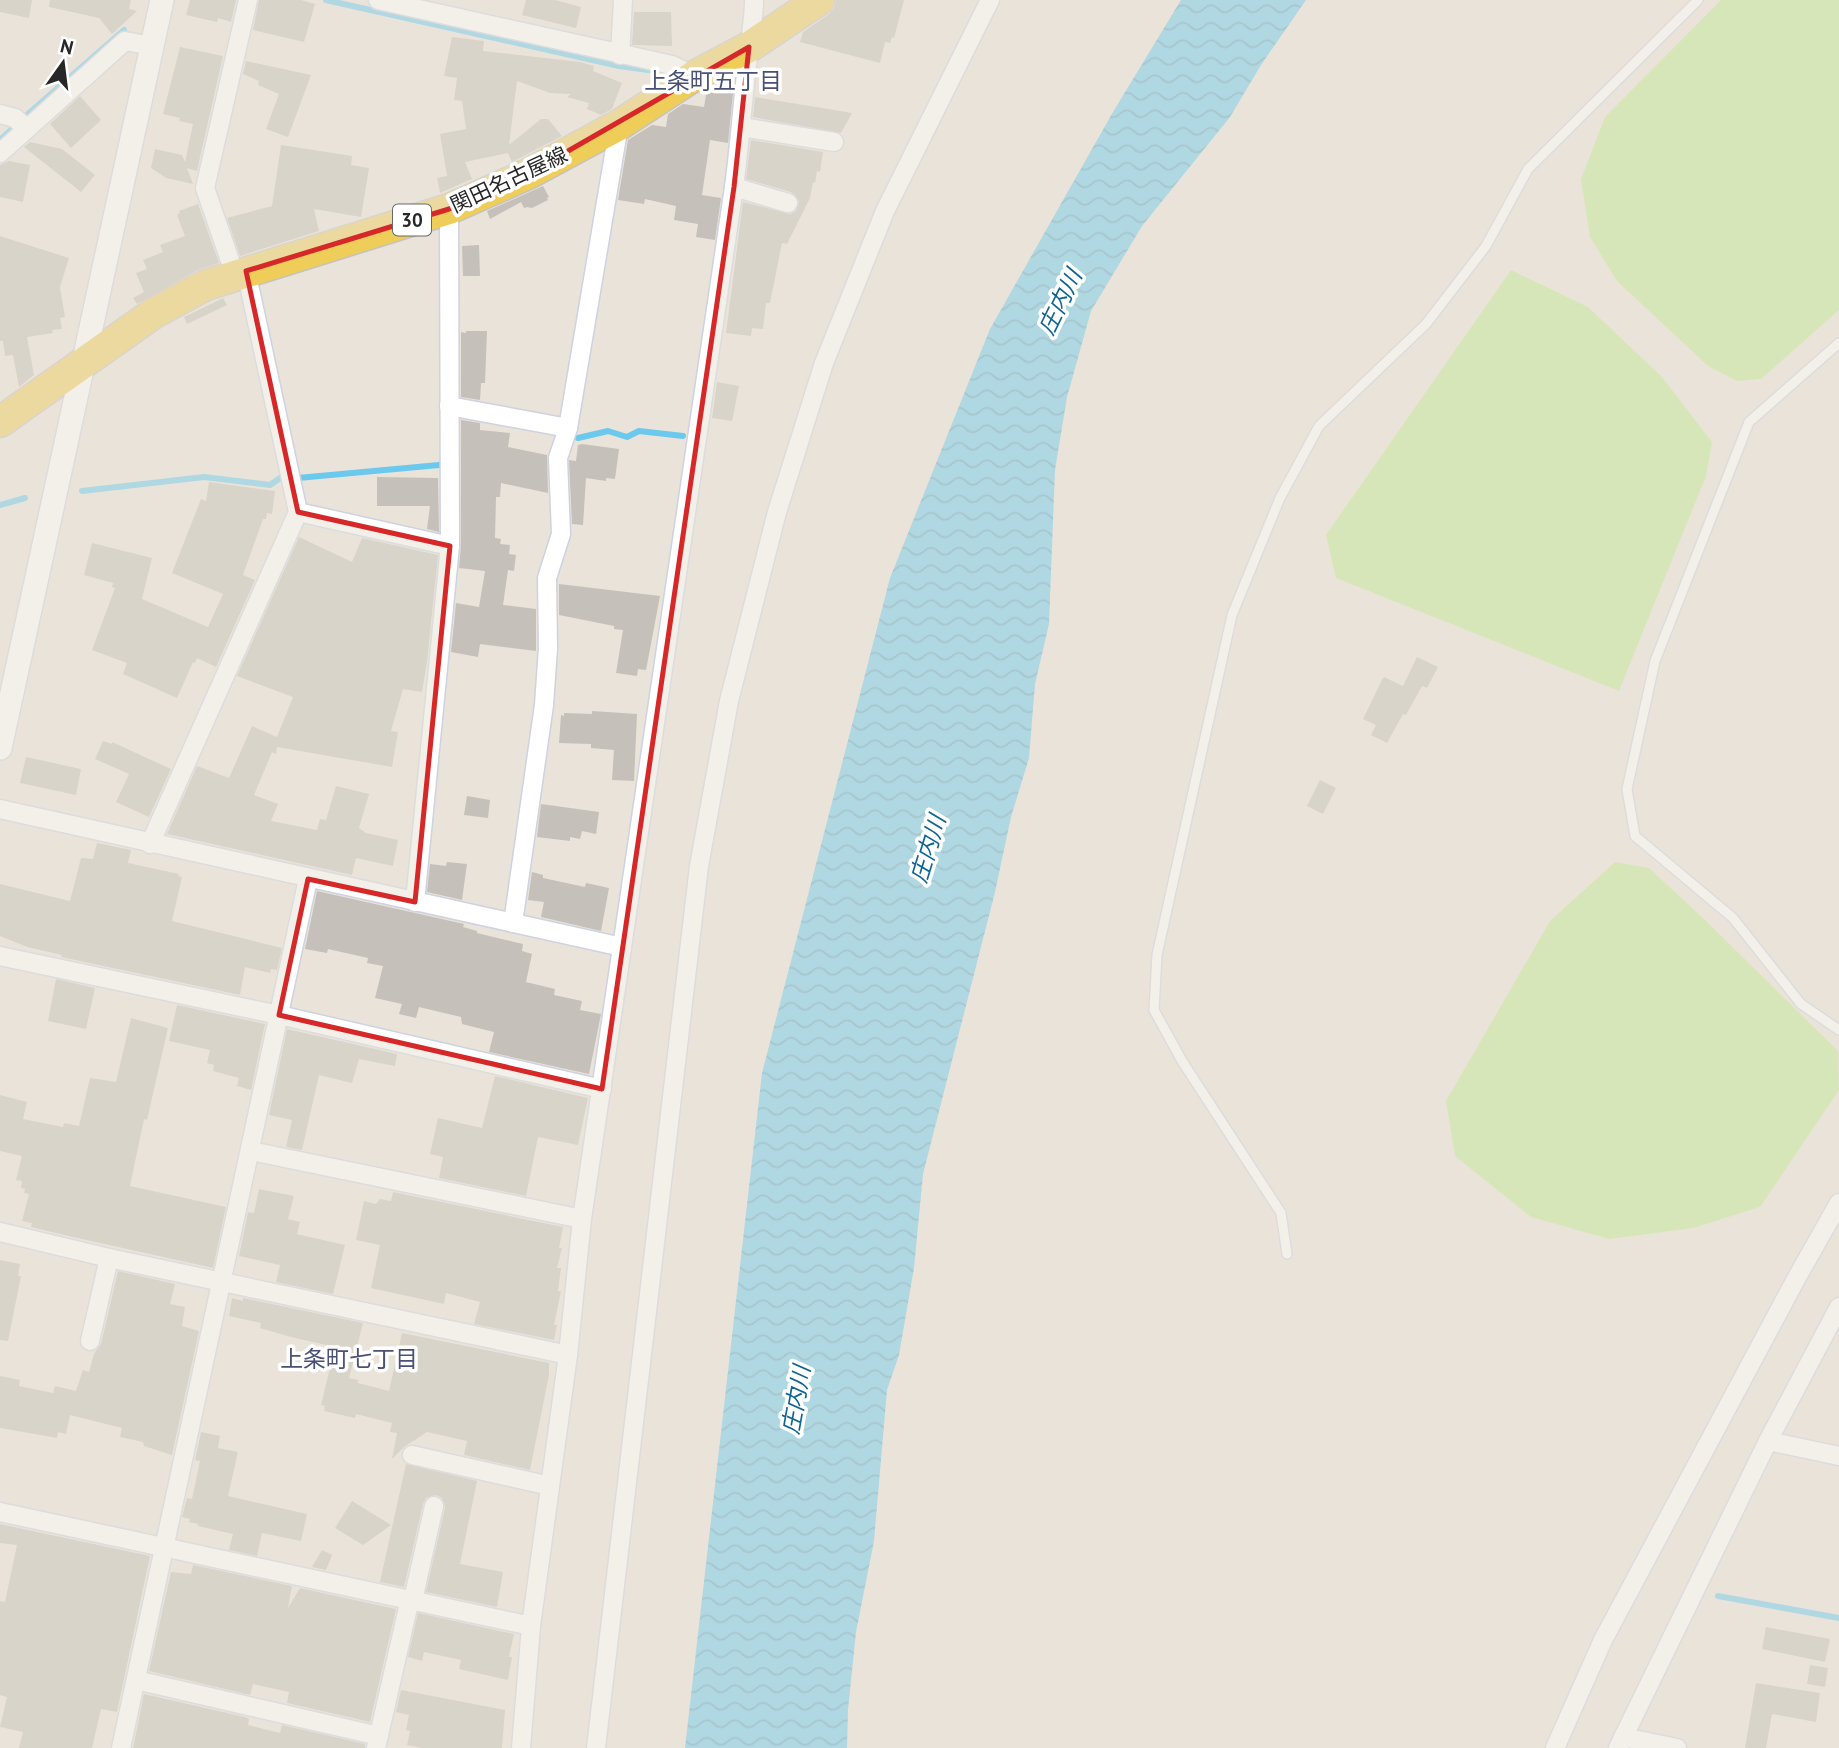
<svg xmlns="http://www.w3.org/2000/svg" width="1839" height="1748" viewBox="0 0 1839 1748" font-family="'PT Sans','Noto Sans JP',sans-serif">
  <defs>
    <pattern id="water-waves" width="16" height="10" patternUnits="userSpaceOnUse" patternTransform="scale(1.75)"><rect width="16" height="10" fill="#6bc9ed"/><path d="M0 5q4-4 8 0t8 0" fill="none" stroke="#58a3c0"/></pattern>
  </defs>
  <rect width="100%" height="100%" fill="#eae3d9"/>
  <g fill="#c2e990">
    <polygon points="1721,0 1839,0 1839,310 1761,379 1737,381 1708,366 1617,281 1590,237 1581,179 1605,117"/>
    <polygon points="1511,270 1588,307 1662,377 1712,442 1706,476 1619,691 1336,578 1326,535"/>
    <polygon points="1615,862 1649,868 1704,919 1838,1051 1839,1090 1760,1207 1693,1228 1609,1239 1531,1217 1455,1156 1446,1101 1550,921"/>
  </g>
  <polygon fill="url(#water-waves)" points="1181,0 1306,0 1261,65 1230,117 1142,226 1091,311 1067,397 1055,470 1049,624 1035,684 1029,758 1011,817 995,892 923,1174 914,1268 899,1355 887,1390 874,1541 856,1632 848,1710 847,1748 685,1748 762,1073 890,578 990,329 1113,112"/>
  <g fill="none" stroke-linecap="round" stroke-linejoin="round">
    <g stroke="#6bc9ed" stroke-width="6">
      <polyline points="326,0 619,66 663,72"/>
      <polyline points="28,114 124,30"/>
      <polyline points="0,140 12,129"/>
      <polyline points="578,438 608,431 627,437 639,431 683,436"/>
      <polyline points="298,478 439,465"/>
      <polyline points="82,491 204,477 270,485 280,478"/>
      <polyline points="0,505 25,498"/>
      <polyline points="1718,1596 1839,1618"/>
    </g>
  </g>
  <g fill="#c5c0b9">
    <polygon points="0,0 32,0 29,18 0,12"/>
    <polygon points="50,0 131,0 129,9 137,11 112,34 99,18 49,7"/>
    <polygon points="190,0 236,0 231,22 218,18 217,22 186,15"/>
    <polygon points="259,0 301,0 315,4 304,42 253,30"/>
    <polygon points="526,0 555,0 581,7 576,28 522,15"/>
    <polygon points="836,0 904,0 894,38 892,37 890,43 885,42 880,63 800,42 803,32 829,14 834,8"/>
    <polygon points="634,12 671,12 672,46 632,45"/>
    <polygon points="452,37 484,41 483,51 580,62 594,66 593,71 622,83 612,109 601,115 587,109 589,103 567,97 571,94 550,93 517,81 509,145 541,119 548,119 562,136 512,162 508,153 465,162 472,179 440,193 437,178 447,176 440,134 466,129 462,101 454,100 457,78 444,76"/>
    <polygon points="180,47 223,56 197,171 187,168 193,184 166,178 151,168 155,149 182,155 185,162 193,124 179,121 180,118 163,114"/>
    <polygon points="246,61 311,75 288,137 266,129 279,94 258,85 259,81 243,74"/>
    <polygon points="721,81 731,82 730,92 733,93 728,143 710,140 702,195 721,198 715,240 696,237 698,224 674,220 676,206 645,199 644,204 618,200 628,140 652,125 666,127 668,114 683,104 704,107 707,89"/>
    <polygon points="80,96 101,120 71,148 50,124"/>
    <polygon points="755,97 828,109 852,113 841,133 753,117"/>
    <polygon points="751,140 823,152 820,172 817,171 815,183 813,182 810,198 787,244 782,243 770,303 766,303 763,329 752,328 751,336 726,333 743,202 790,214 796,211 799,201 791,192 746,179"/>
    <polygon points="30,142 62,149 95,175 81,192 24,147"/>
    <polygon points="281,145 352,156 351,165 369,168 361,217 314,209 319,231 240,256 227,218 272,206"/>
    <polygon points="9,161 30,165 23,202 0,197 0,165"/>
    <polygon points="543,186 549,197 547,198 548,200 532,208 527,207 524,208 521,202 490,219 487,211"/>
    <polygon points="198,204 219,263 198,270 137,304 133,298 144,292 136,273 147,269 143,260 163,252 160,245 185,236 177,215 180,213 179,211"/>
    <polygon points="0,236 69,258 60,287 65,317 60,318 62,329 52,330 53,333 27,337 34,375 19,387 13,355 5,356 3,341 0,341"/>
    <polygon points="479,245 480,276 463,276 462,246"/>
    <polygon points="223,298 227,305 187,324 184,317"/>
    <polygon points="466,331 487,331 485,383 481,383 480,400 461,397 461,332 466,333"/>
    <polygon points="717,382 739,386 732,421 712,418"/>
    <polygon points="461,420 480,423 480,430 510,433 508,447 547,455 548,493 501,483 500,497 496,497 495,538 501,539 500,544 510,545 509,554 516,555 514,571 508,570 503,605 536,609 536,651 480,644 478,657 451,652 456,603 479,607 485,571 459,568 461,546"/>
    <polygon points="582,444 619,449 615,479 606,478 606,481 586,478 583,525 572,524 569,460 576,461 578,445"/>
    <polygon points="377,477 438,478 439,532 427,529 430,506 377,506"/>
    <polygon points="209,482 275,491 272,514 267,513 266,519 263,519 243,575 255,580 216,667 197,658 195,663 193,662 177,698 123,674 127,663 92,650 115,588 112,587 113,583 84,575 92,543 152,558 142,599 208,627 223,594 172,573 201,499 206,501"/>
    <polygon points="299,537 352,562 362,538 438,555 427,662 422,692 403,689 391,731 398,732 392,767 277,747 276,754 272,752 254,795 278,804 271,821 317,830 320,819 326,820 336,786 369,794 359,828 366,833 398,840 393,866 356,858 352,875 167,834 197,766 229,778 252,726 277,737 293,697 237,676"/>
    <polygon points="559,584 660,596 646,670 638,669 637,676 616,673 623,630 614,629 614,626 559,615"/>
    <polygon points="1417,657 1438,667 1427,688 1422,686 1406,715 1403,714 1387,743 1371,735 1376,725 1363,719 1382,680 1384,677 1403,686"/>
    <polygon points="592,711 637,714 634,781 612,780 614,750 591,748 591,744 559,743 561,715 564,716 564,713 592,714"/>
    <polygon points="103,741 112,744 112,742 171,769 149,817 116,802 129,774 95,759"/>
    <polygon points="26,757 81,769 76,795 20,783"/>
    <polygon points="1320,780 1336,788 1323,814 1307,806"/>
    <polygon points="467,796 490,800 488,818 464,815"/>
    <polygon points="541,804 599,812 596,834 582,831 580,839 570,837 570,841 537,837"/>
    <polygon points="97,843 131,850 128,863 179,874 178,876 182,877 172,921 282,948 277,970 271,969 270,973 245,967 240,995 61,957 62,955 27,947 0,936 0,884 70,901 81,858 93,859"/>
    <polygon points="447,862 467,864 462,900 427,892 430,864 446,866"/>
    <polygon points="532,872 543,875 543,878 585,887 586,883 609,888 601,931 541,917 544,902 528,900"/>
    <polygon points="317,891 464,924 463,927 477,931 477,933 523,944 522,951 532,954 526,982 555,989 554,995 582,1001 580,1010 601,1014 589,1074 489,1052 494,1032 462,1024 461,1017 419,1007 416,1018 399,1014 402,1004 375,998 383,966 367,963 368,958 328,949 327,953 305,949"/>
    <polygon points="56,979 95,988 86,1029 48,1021"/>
    <polygon points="177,1005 265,1024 251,1090 237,1086 239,1078 213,1071 214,1065 207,1063 210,1050 169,1041"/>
    <polygon points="131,1018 168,1028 147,1120 144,1119 130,1186 226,1207 213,1268 64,1235 31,1227 32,1223 22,1221 29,1194 24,1193 25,1189 21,1188 22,1181 16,1180 22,1156 0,1151 0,1095 27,1102 23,1119 63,1127 64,1123 79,1126 90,1078 116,1082"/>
    <polygon points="287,1029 397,1054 395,1066 359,1059 352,1083 319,1075 302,1150 286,1147 292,1120 269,1115"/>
    <polygon points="495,1076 588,1098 578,1145 538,1137 526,1196 439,1178 443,1157 430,1154 438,1118 482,1128"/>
    <polygon points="259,1189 294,1196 288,1219 300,1222 297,1234 345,1245 333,1294 276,1282 280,1265 239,1256 248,1212 254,1213"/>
    <polygon points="393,1192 563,1227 559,1248 562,1248 557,1268 561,1268 558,1291 561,1291 554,1325 557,1325 554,1340 474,1324 480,1302 446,1293 444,1304 371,1288 380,1245 356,1240 364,1201 376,1204 380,1199 391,1201"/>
    <polygon points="0,1260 20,1264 18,1276 21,1276 8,1341 0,1340"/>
    <polygon points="118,1271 175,1284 170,1304 185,1307 182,1326 199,1331 172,1455 144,1446 143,1442 120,1437 122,1428 70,1415 66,1434 58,1432 57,1438 0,1428 0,1376 20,1380 19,1386 53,1393 55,1386 76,1391 83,1370 89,1372 94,1354 101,1344"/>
    <polygon points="232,1298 243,1301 243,1298 363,1323 349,1378 358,1380 358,1383 389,1391 402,1333 549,1363 549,1375 530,1470 464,1455 467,1441 427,1432 404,1447 392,1459 397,1433 390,1432 392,1423 356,1414 355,1418 324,1411 325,1406 321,1405 335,1347 291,1337 260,1328 261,1323 229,1316"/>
    <polygon points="201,1432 220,1436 218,1448 238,1452 228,1496 307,1514 301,1541 262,1533 257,1556 229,1550 233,1534 198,1526 198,1524 189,1522 190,1519 182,1517 187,1498 192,1499 200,1461 195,1460"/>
    <polygon points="406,1464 477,1481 460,1564 503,1572 497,1607 426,1592 445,1508 442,1498 436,1495 426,1498 423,1504 404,1587 380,1582"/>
    <polygon points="352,1501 391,1525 363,1545 335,1528"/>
    <polygon points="0,1524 150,1556 117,1712 101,1709 92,1748 19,1748 23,1732 0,1727 7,1697 0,1695 0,1601 5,1602 17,1545 0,1543"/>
    <polygon points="322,1550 332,1555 326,1570 312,1567"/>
    <polygon points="193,1565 292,1586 288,1608 300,1588 396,1609 370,1722 287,1703 289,1692 253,1684 250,1695 149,1671 171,1572 191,1574"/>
    <polygon points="418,1613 514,1634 509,1657 512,1657 508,1680 459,1669 461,1660 424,1652 422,1661 408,1657"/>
    <polygon points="1766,1627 1830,1639 1825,1662 1762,1649"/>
    <polygon points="1810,1665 1828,1668 1825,1687 1807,1684"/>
    <polygon points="1756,1683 1820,1693 1816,1722 1772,1714 1766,1748 1745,1748"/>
    <polygon points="401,1690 505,1710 502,1748 422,1748 407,1745 410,1731 406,1730 409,1715 396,1712"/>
    <polygon points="144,1694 245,1717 249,1719 248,1725 280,1733 282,1725 365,1744 365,1748 133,1748"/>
  </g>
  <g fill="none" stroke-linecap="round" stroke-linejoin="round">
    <g stroke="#ced2e1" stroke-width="12">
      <g id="service">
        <polyline points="1839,343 1749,422 1655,661 1627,789 1635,836 1733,918 1801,1004 1839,1030"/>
        <polyline points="1287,1254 1281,1213 1182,1061 1154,1010 1157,955 1232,615 1280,498 1319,426 1426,324 1486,246 1528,169 1698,0"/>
      </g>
    </g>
    <g stroke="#ced2e1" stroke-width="21">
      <g id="minor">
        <polyline points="378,0 672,65 694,76"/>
        <polyline points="620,55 623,0"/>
        <polyline points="0,114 15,118 27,129"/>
        <polyline points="742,127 834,142"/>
        <polyline points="0,153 125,41 152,46"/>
        <polyline points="734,187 788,203"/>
        <polyline points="235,275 205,188 248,0"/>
        <polyline points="449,406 568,428"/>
        <polyline points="298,512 450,546"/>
        <polyline points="0,809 622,947"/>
        <polyline points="150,844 298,512 246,271"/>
        <polyline points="415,902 450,546 449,209"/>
        <polyline points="513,923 544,705 548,648 547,578 561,534 558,458 568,428 619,125"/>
        <polyline points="0,956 279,1015 602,1089"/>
        <polyline points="251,1151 582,1219"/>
        <polyline points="0,1232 109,1258 568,1355"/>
        <polyline points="90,1341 109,1258"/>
        <polyline points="1768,1441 1839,1456"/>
        <polyline points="412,1455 550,1486"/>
        <polyline points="0,1512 531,1626"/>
        <polyline points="413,1600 434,1506"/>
        <polyline points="136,1680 379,1736"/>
        <polyline points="1623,1737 1677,1748"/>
        <polyline points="121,1748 308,879"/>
        <polyline points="376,1748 410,1599"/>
        <path d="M 521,1748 L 531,1626 L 568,1355 L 582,1219 L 734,187 C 740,142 743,95 749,49 C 751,32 754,18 754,0"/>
        <polyline points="596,1748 699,866 729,701 777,512 824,363 885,211 990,0"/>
        <polyline points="1555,1748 1603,1640 1796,1279 1839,1203"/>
        <polyline points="1618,1748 1768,1441 1839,1307"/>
      </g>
    </g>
    <g stroke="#ced2e1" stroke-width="26">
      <polyline id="tertiary" points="0,748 162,0"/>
    </g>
    <g stroke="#c3c3c3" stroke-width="33">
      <polyline id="primary" points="0,422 154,313 206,285 449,209 528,174 619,125 694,76 749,47 819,0"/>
    </g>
    <use href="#service" stroke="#fff" stroke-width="9"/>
    <use href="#minor" stroke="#fff" stroke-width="18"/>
    <use href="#tertiary" stroke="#fff" stroke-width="23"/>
    <use href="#primary" stroke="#efcd59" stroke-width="30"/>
  </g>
  <path d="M0 0H1839V1748H0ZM 749,47 L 734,187 L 602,1089 L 279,1015 L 308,879 L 415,902 L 450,546 L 298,512 L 246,271 L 449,209 L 528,174 Z" fill="#eae3d9" fill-opacity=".55" fill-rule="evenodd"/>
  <path fill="none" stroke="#d62828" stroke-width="5" stroke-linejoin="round" d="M 749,47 L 734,187 L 602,1089 L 279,1015 L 308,879 L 415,902 L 450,546 L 298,512 L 246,271 L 449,209 L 528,174 Z"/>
  <g text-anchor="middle" stroke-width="7" stroke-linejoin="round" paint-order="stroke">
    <rect fill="#fff" stroke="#686868" stroke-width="2" x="393" y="204.5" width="38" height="31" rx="5"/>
    <g font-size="19" font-weight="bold" fill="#272727">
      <text x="412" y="227">30</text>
    </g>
    <g font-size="21" fill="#272727" stroke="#fff">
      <text transform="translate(509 180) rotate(-25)" y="7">関田名古屋線</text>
    </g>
    <g font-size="23" fill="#495177" stroke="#fff">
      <text x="713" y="89">上条町五丁目</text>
      <text x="349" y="1367">上条町七丁目</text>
    </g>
    <g font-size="23" font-style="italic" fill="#0e6595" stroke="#fff">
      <text transform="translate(1060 302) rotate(-64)" y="8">庄内川</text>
      <text transform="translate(928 849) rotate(-73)" y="8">庄内川</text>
      <text transform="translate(796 1400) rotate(-80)" y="8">庄内川</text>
    </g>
  </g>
  <g transform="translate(63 63) rotate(14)" stroke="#ffffff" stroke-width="5" paint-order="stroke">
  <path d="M0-5L12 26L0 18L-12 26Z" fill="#272727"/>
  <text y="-10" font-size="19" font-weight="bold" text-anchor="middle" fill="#272727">N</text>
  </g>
</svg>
